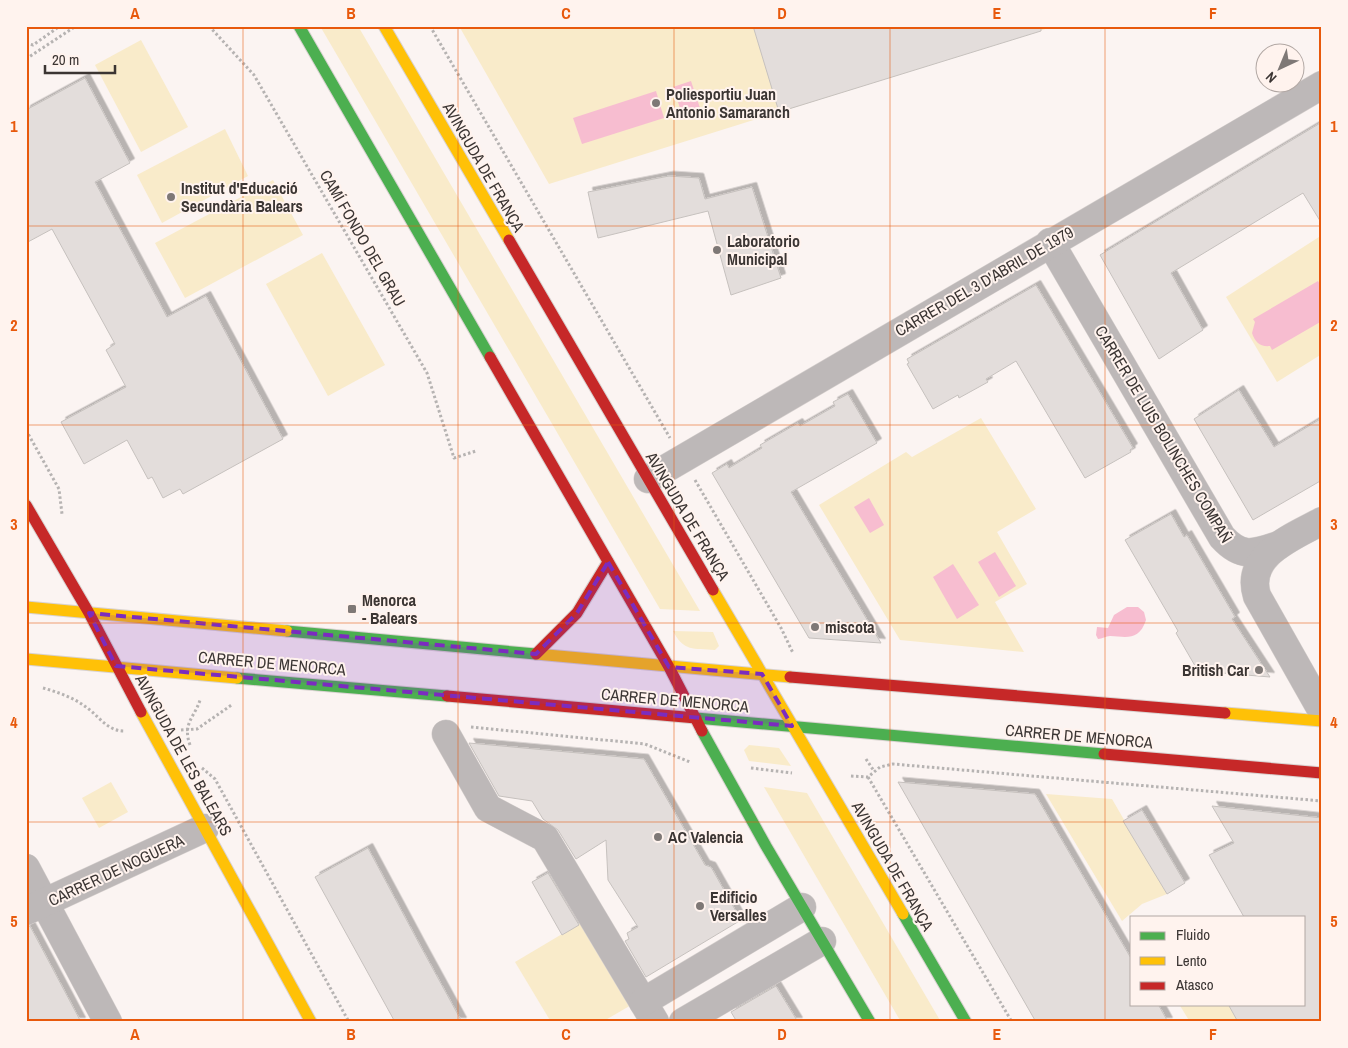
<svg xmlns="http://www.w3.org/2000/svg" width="1348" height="1048" viewBox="0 0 1348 1048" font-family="'Archivo Narrow',sans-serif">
  <defs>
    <filter id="shadow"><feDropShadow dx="4.5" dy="-4.5" stdDeviation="0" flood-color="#0004"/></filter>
  </defs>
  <rect width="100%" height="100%" fill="#fbf4f2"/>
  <g fill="#f9ebca">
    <polygon points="320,26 358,26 700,611 660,609"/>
    <polygon points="459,26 1055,26 549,184"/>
    <polygon points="141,40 188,127 141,152 95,65"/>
    <polygon points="225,129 248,176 162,223 137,175"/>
    <polygon points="273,180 303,235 185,298 155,243"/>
    <polygon points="1322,235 1322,354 1277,382 1226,297"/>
    <polygon points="322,253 385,365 328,396 266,284"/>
    <polygon points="981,418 1036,509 997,532 1027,584 995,602 1024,652 900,640 819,505 906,452 912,457"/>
    <path d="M 673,631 L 713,632 L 719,646 L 715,650 C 693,648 684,652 673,631 Z"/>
    <polygon points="749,745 779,748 791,766 749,761 744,750"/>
    <polygon points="111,782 128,812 99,828 82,798"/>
    <polygon points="764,787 807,793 941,1022 901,1022"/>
    <polygon points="1046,794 1112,799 1167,894 1142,904 1122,921"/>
    <polygon points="584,921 633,1004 602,1022 551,1022 515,962"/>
    <polygon points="1179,1004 1228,1004 1239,1022 1190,1022"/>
  </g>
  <g fill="#f7bdd0">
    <polygon points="691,81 700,108 682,114 673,87"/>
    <polygon points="656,91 664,118 582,144 573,118"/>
    <path d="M 1318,281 L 1322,288 L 1322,321 L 1272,350 L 1270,346 C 1260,347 1255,342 1252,333 L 1255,322 L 1253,319 Z"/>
    <polygon points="869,498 884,525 870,533 854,507"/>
    <polygon points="995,552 1016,586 999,597 978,562"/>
    <polygon points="953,564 979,605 957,619 933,577"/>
    <path d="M 1127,607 L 1138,607 L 1144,612 L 1146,620 C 1139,641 1127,637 1110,636 C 1106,636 1102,639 1098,639 L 1096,635 L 1097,627 L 1108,628 L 1114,615 Z"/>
  </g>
  <g fill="#e3dddb" stroke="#c6c1be" filter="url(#shadow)">
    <polygon points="753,26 1041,26 1041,31 779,112"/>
    <polygon points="85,78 130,163 95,182 167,317 206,296 283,439 183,494 180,489 163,498 152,477 148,479 127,440 84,464 61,422 126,387 106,350 115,344 52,229 26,243 26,110"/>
    <polygon points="1322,122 1322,224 1303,193 1171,273 1203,330 1159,359 1100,255"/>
    <polygon points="669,176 699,178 705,199 752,187 781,278 731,295 708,211 598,238 588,192"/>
    <polygon points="1036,285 1133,448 1130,450 1131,452 1085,478 1016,361 986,379 988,382 959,398 958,395 933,409 907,364 909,363 907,359"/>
    <polygon points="1239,390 1274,447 1322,418 1322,480 1253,520 1194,419"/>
    <polygon points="848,394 877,443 791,492 881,643 809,638 712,473 727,464 729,468 762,448 760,445 798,423 800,426 835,406 833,402"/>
    <polygon points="1171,514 1184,537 1187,535 1235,617 1232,619 1270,677 1198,671 1176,633 1178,631 1125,540"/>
    <polygon points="469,743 644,759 705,865 711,867 741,920 646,977 625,941 629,939 627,933 638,927 608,880 606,840 576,859 558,830 543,819 532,801 499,796"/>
    <polygon points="898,782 1035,794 1132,960 1132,1004 1158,1004 1168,1022 1036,1022"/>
    <polygon points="1212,806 1322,818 1322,1022 1238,1022 1228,1004 1304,1004 1304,917 1244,917 1209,855 1234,843"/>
    <polygon points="1142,810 1185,883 1167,894 1123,821"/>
    <polygon points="368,848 421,947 462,1022 395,1022 315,877"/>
    <polygon points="548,873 579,925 562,935 532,882"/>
    <polygon points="26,926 30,926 81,1022 26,1022"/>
    <polygon points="776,986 798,1022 737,1022 731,1012"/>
  </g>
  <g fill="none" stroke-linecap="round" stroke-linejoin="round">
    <g stroke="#d8d2d0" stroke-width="29">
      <g id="street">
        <path d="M 1050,242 L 1222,537 C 1241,558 1253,554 1279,545"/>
        <polyline points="648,479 1322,85"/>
        <path d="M 1322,521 C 1293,537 1244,555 1257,596 L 1322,711"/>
        <polyline points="446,734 488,808 545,838 655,1022"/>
        <polyline points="26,868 108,1022"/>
        <polyline points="26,911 205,828"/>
        <polyline points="643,1002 802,907"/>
        <polyline points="683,1022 822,941"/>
      </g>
    </g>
    <g stroke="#d8d2d0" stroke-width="13">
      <g id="fast">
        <polyline points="299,26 490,357"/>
        <polyline points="287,631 536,654"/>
        <polyline points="237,678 447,696"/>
        <polyline points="696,718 1104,754"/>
        <polyline points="702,731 766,846 870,1022"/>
        <polyline points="903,914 966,1022"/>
      </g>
    </g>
    <g stroke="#d8d2d0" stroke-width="13">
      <g id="slow">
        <polyline points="384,26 509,240"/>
        <polyline points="713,590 903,914"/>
        <polyline points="26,607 287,631"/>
        <polyline points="536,654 790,677"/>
        <polyline points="26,659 237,678"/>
        <polyline points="141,712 311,1022"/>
        <polyline points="1225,713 1322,721"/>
      </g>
    </g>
    <g stroke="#d8d2d0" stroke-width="13">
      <g id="jam">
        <polyline points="509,240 713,590"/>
        <polyline points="490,357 669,667 702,731"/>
        <polyline points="26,505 89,613 141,712"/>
        <polyline points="536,654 577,613 608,562"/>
        <polyline points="790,677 1225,713"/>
        <polyline points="447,696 696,718"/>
        <polyline points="1104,754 1322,773"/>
      </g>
    </g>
    <g stroke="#b6b3b2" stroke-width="3" stroke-dasharray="2.5 2.5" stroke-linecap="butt">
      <polyline points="209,26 254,75 427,373 454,458 476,451"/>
      <polyline points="430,26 670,438"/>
      <polyline points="26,43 33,45 60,26"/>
      <polyline points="26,59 76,26"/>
      <polyline points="26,430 59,489 62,514"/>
      <polyline points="695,480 781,628 793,653"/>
      <path d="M 43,688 C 58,692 74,698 86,707 C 99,716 107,731 124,731"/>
      <polyline points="471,727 645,744 690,762"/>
      <polyline points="181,730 197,729 233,704"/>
      <path d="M 190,745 C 182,723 195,717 200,700"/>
      <polyline points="866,759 874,771"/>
      <polyline points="202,768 215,779 349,1022"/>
      <polyline points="751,768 792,773"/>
      <polyline points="851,776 868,777 880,767 893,764 1322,801"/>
      <polyline points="868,777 1012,1022"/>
    </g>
    <use href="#street" stroke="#bdb8b8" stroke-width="28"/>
    <use href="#fast" stroke="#4caf50" stroke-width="11"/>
    <use href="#slow" stroke="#ffc107" stroke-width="11"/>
    <use href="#jam" stroke="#c62828" stroke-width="11"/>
  </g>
  <path fill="#7b2cbf" fill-opacity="0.2" stroke="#7b2cbf" stroke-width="4" stroke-dasharray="10 6" stroke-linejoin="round" d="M 608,562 L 669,667 L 762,674 L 792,726 L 116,666 L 89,613 L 536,654 L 577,613 Z"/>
  <path fill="none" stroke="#e8590c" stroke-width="1" stroke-opacity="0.55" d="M 243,26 L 243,1022M 458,26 L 458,1022M 674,26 L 674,1022M 890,26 L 890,1022M 1105,26 L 1105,1022M 26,226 L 1322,226M 26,425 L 1322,425M 26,623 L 1322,623M 26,822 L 1322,822"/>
  <g fill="#7e7876" stroke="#fff3ee" stroke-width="2">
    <circle cx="656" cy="103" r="5"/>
    <circle cx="171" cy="197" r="5"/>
    <circle cx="717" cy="250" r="5"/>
    <rect x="347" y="604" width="10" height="10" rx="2.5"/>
    <circle cx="815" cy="627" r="5"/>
    <circle cx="1259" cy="670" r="5"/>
    <circle cx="658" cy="837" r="5"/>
    <circle cx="700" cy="906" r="5"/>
  </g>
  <g text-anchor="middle" stroke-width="4" stroke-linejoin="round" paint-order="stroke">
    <g font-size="16" font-weight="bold" fill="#3b3533" stroke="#fff3ee" text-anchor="start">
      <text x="666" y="100">Poliesportiu Juan<tspan x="666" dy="18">Antonio Samaranch</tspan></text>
      <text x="181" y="194">Institut d'Educació<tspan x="181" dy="18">Secundària Balears</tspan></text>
      <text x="727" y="247">Laboratorio<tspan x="727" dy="18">Municipal</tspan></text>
      <text x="362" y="606">Menorca<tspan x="362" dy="18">- Balears</tspan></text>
      <text x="825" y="633">miscota</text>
      <text x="1249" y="676" text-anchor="end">British Car</text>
      <text x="668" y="843">AC Valencia</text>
      <text x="710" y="903">Edificio<tspan x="710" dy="18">Versalles</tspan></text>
    </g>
    <g font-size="16" fill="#3b3533" stroke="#fff3ee">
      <text transform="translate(484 167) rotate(60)" y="6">AVINGUDA DE FRANÇA</text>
      <text transform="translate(363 238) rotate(60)" y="6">CAMÍ FONDO DEL GRAU</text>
      <text transform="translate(984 281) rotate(-30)" y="6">CARRER DEL 3 D'ABRIL DE 1979</text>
      <text transform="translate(1164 434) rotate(59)" y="6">CARRER DE LUIS BOLINCHES COMPAÑ</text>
      <text transform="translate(688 516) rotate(59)" y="6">AVINGUDA DE FRANÇA</text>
      <text transform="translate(272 663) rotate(5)" y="6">CARRER DE MENORCA</text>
      <text transform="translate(675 700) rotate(5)" y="6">CARRER DE MENORCA</text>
      <text transform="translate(1079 736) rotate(5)" y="6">CARRER DE MENORCA</text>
      <text transform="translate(184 755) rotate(61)" y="6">AVINGUDA DE LES BALEARS</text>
      <text transform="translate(893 866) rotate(60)" y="6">AVINGUDA DE FRANÇA</text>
      <text transform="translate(116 870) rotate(-25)" y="6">CARRER DE NOGUERA</text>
    </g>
  </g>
  <rect width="1348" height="1048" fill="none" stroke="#fff3ee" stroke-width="55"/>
  <rect x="1130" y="916" width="175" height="90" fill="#fff3ee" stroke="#b1a7a3"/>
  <rect x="1140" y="932" width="25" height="8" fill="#4caf50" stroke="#b1a7a3"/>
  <text x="1176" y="940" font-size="15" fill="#3b3533">Fluido</text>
  <rect x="1140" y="957" width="25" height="8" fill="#ffc107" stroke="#b1a7a3"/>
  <text x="1176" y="966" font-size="15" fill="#3b3533">Lento</text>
  <rect x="1140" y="982" width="25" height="8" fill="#c62828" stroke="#b1a7a3"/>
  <text x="1176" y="990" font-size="15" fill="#3b3533">Atasco</text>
  <g transform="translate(1280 68) rotate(224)"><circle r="24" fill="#fff3ee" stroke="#b1a7a3"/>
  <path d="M0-4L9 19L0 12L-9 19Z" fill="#7e7876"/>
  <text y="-8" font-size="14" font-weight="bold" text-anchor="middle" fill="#3b3533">N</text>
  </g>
  <path d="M45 65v8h70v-8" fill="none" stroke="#3b3533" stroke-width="2.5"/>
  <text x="52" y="65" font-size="15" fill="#3b3533" stroke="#fff3ee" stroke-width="4" paint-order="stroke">20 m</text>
  <rect x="28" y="28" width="1292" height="992" fill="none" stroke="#e8590c" stroke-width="2"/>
  <g font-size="16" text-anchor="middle" font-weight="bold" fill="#e8590c">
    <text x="135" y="19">A</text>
    <text x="351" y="19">B</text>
    <text x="566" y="19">C</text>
    <text x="782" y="19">D</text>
    <text x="997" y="19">E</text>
    <text x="1213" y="19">F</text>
    <text x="14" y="132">1</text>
    <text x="1334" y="132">1</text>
    <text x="14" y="331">2</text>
    <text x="1334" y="331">2</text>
    <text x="14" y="530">3</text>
    <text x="1334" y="530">3</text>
    <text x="14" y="728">4</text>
    <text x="1334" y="728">4</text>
    <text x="14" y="927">5</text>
    <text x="1334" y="927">5</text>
    <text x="135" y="1040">A</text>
    <text x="351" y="1040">B</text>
    <text x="566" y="1040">C</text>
    <text x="782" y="1040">D</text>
    <text x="997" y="1040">E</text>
    <text x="1213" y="1040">F</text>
  </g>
</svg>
